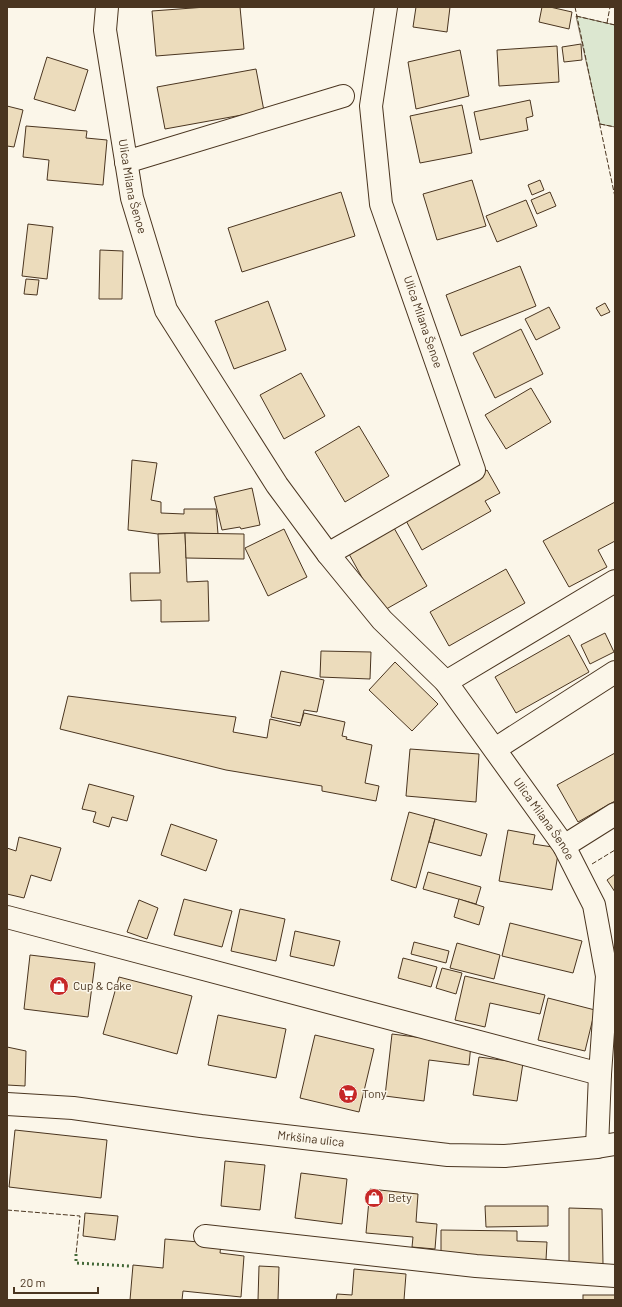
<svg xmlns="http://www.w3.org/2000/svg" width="622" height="1307" viewBox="0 0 622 1307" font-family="Barlow,sans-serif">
  <rect width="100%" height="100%" fill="#fbf6e9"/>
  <polygon fill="#dce7d0" stroke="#887966" points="576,16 615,25 615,127 600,124"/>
  <g fill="#ecdcbc" stroke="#4a3520">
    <polygon points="206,7 240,7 244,49 156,56 152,11"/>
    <polygon points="416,7 450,7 447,32 413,27"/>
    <polygon points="542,7 550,7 572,12 569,29 539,22"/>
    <polygon points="581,44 582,60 564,62 562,47"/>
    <polygon points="557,46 559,82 499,86 497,50"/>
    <polygon points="460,50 469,96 416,109 408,62"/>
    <polygon points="47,57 88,70 75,111 34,99"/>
    <polygon points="256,69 264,111 165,129 157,87"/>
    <polygon points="530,100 533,116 526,118 528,130 480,140 474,112"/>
    <polygon points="462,105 472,153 420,163 410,116"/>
    <polygon points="7,106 23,110 14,147 7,146"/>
    <polygon points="26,126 87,131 86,138 107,140 103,185 47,180 49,160 23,157"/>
    <polygon points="472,180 486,226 437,240 423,194"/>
    <polygon points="540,180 544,190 532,195 528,185"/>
    <polygon points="341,192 355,236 242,272 228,228"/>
    <polygon points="550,192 556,206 537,214 531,200"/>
    <polygon points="526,200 537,226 497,242 486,216"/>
    <polygon points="28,224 53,227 47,279 22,276"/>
    <polygon points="100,250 123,251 122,299 99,299"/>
    <polygon points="520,266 536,306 461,336 446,295"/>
    <polygon points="26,279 39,280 37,295 24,294"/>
    <polygon points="268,301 286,350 234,369 215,321"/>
    <polygon points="605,303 610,312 601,316 596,308"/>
    <polygon points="549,307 560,328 536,340 525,319"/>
    <polygon points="521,329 543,374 495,398 473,353"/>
    <polygon points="301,373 325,416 284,439 260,395"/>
    <polygon points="531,388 551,422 506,449 485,415"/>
    <polygon points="359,426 389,476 345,502 315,452"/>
    <polygon points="132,460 157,463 151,500 161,502 161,513 184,514 184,509 216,509 218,534 185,533 158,534 128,530"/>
    <polygon points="487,470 500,493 485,501 491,511 422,550 404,517"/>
    <polygon points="252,488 260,525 241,529 240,527 222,530 214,497"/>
    <polygon points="615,502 615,541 598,550 607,567 569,587 543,541"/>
    <polygon points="394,528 427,586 381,612 349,554"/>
    <polygon points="284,529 307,577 268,596 245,548"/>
    <polygon points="185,533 187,582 208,581 209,621 161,622 161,600 131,601 130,573 160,573 158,534"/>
    <polygon points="185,533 244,534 244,559 186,558"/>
    <polygon points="506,569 525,603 449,646 430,612"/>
    <polygon points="605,633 614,652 590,664 581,645"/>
    <polygon points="569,635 589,672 516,713 495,677"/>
    <polygon points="321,651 371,652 370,679 320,677"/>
    <polygon points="395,662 438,704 412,731 369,690"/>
    <polygon points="281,671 324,680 317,712 304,710 301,723 271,717"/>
    <polygon points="68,696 236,717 233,732 267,738 270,719 300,726 304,713 345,722 342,736 347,737 346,739 372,745 365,783 379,786 376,801 322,791 322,786 226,770 60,729"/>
    <polygon points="410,749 479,754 476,802 406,796"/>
    <polygon points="615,753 615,801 578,822 557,785"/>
    <polygon points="89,784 134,796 127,821 112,817 109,827 93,822 96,812 82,809"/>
    <polygon points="409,812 435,819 416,888 391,880"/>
    <polygon points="435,819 487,834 481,856 429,842"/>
    <polygon points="171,824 217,840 206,871 161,855"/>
    <polygon points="508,830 535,835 533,844 559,848 552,890 499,881"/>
    <polygon points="19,837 61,848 51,881 31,875 24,898 7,894 7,848 16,851"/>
    <polygon points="428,872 481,887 476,904 423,889"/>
    <polygon points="615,874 615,892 607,880"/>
    <polygon points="184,899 232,911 222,947 174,935"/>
    <polygon points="459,899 484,907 479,925 454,917"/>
    <polygon points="139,900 158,908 147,939 127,932"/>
    <polygon points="240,909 285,919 276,961 231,951"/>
    <polygon points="510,923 582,941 573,973 502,956"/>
    <polygon points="295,931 340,941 334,966 290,956"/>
    <polygon points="414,942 449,951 446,963 411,954"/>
    <polygon points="457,943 500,955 494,979 450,968"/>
    <polygon points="30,955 95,963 88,1017 24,1009"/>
    <polygon points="403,958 437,967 431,987 398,978"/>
    <polygon points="442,968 462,973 456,994 436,988"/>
    <polygon points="465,976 545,995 540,1014 490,1003 485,1027 455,1020"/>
    <polygon points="119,977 192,996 177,1054 103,1034"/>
    <polygon points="548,998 595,1010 585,1051 538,1040"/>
    <polygon points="218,1015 286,1029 276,1078 208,1065"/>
    <polygon points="392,1034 471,1044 469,1065 429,1060 424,1101 385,1096"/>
    <polygon points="315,1035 374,1049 359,1112 300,1098"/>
    <polygon points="7,1047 26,1051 25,1086 7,1085"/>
    <polygon points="479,1057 523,1063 517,1101 473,1095"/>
    <polygon points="15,1130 107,1140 101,1198 9,1187"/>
    <polygon points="225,1161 265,1165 260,1210 221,1206"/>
    <polygon points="301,1173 347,1179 342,1224 295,1218"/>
    <polygon points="370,1189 418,1194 416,1222 437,1224 435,1249 412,1247 413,1237 366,1233"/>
    <polygon points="485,1206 548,1206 548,1226 486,1227"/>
    <polygon points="569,1208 602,1209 603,1264 569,1264"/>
    <polygon points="85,1213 118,1216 115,1240 83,1236"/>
    <polygon points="441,1230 517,1231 517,1241 547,1242 546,1260 441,1258"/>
    <polygon points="165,1239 221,1244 220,1253 244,1256 241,1297 183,1291 182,1300 130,1300 133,1265 163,1268"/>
    <polygon points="259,1266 279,1267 278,1300 258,1300"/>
    <polygon points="354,1269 406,1274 404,1300 336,1300 337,1294 352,1295"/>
    <rect x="583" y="1295" width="32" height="5"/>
  </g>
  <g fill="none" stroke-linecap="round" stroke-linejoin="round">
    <g stroke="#4a3520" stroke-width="24">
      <g id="minor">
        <path id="s1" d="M 107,7 L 105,30 L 132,198 L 166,310 L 277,485 L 328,554 L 382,620 L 446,682 L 564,846 L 594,905 L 607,976 L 600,1074 L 597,1147"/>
        <polyline points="126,162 343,96"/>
        <polyline points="328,554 474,470 381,204 371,106 386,7"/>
        <polyline points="446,682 615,581"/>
        <polyline points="495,749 615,672"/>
        <polyline points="564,846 615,814"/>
        <polyline points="7,917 600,1074"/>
        <path id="s2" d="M 7,1104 L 73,1108 L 201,1126 L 448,1155 L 505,1156 L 597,1147 L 615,1144"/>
        <polyline points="205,1236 476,1266 615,1276"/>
      </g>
    </g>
    <use href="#minor" stroke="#fbf6e9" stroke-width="22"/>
    <polyline stroke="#436837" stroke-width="3" stroke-dasharray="2 3" stroke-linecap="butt" points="76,1254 76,1263 129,1266"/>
    <g stroke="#4a3520" stroke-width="1" stroke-dasharray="5 2" stroke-linecap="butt">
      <polyline points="575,7 615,197"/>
      <polyline points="576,16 615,25"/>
      <polyline points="607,23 610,7"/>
      <polyline points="600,124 615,127"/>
      <polyline points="592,864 615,850"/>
      <polyline points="7,1210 80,1216 76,1254"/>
    </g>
  </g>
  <defs>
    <g id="shop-disc" transform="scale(1)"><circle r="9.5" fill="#c62828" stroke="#fbf6e9"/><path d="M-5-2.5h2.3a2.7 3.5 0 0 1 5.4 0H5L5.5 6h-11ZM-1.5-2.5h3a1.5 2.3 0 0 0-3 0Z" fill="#fff"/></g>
    <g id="supermarket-disc" transform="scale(1)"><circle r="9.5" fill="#c62828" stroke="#fbf6e9"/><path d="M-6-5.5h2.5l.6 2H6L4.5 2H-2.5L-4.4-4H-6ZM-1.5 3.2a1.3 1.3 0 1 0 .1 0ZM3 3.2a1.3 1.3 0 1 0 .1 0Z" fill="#fff"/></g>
  </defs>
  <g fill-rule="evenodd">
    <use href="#shop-disc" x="59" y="986"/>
    <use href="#supermarket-disc" x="348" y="1094"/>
    <use href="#shop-disc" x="374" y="1198"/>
  </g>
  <g text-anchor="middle" stroke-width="3" stroke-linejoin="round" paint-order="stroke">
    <g font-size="12" fill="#4a3520" stroke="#fbf6e9">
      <text dy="4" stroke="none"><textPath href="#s1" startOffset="182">Ulica Milana Šenoe</textPath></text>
      <text transform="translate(423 322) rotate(71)" y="4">Ulica Milana Šenoe</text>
      <text dy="4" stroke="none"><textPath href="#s1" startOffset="946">Ulica Milana Šenoe</textPath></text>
      <text dy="4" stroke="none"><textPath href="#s2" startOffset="306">Mrkšina ulica</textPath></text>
    </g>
    <g font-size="12" fill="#4a3520" stroke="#fbf6e9" text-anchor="start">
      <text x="73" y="990">Cup &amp; Cake</text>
      <text x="362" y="1098">Tony</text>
      <text x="388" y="1202">Bety</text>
    </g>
  </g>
  <rect width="622" height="1307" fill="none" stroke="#4a3520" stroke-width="16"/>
  <path d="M14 1287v6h84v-6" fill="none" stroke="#4a3520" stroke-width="2"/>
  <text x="20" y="1287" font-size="12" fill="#4a3520" stroke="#fbf6e9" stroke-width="3" paint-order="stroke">20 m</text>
</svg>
